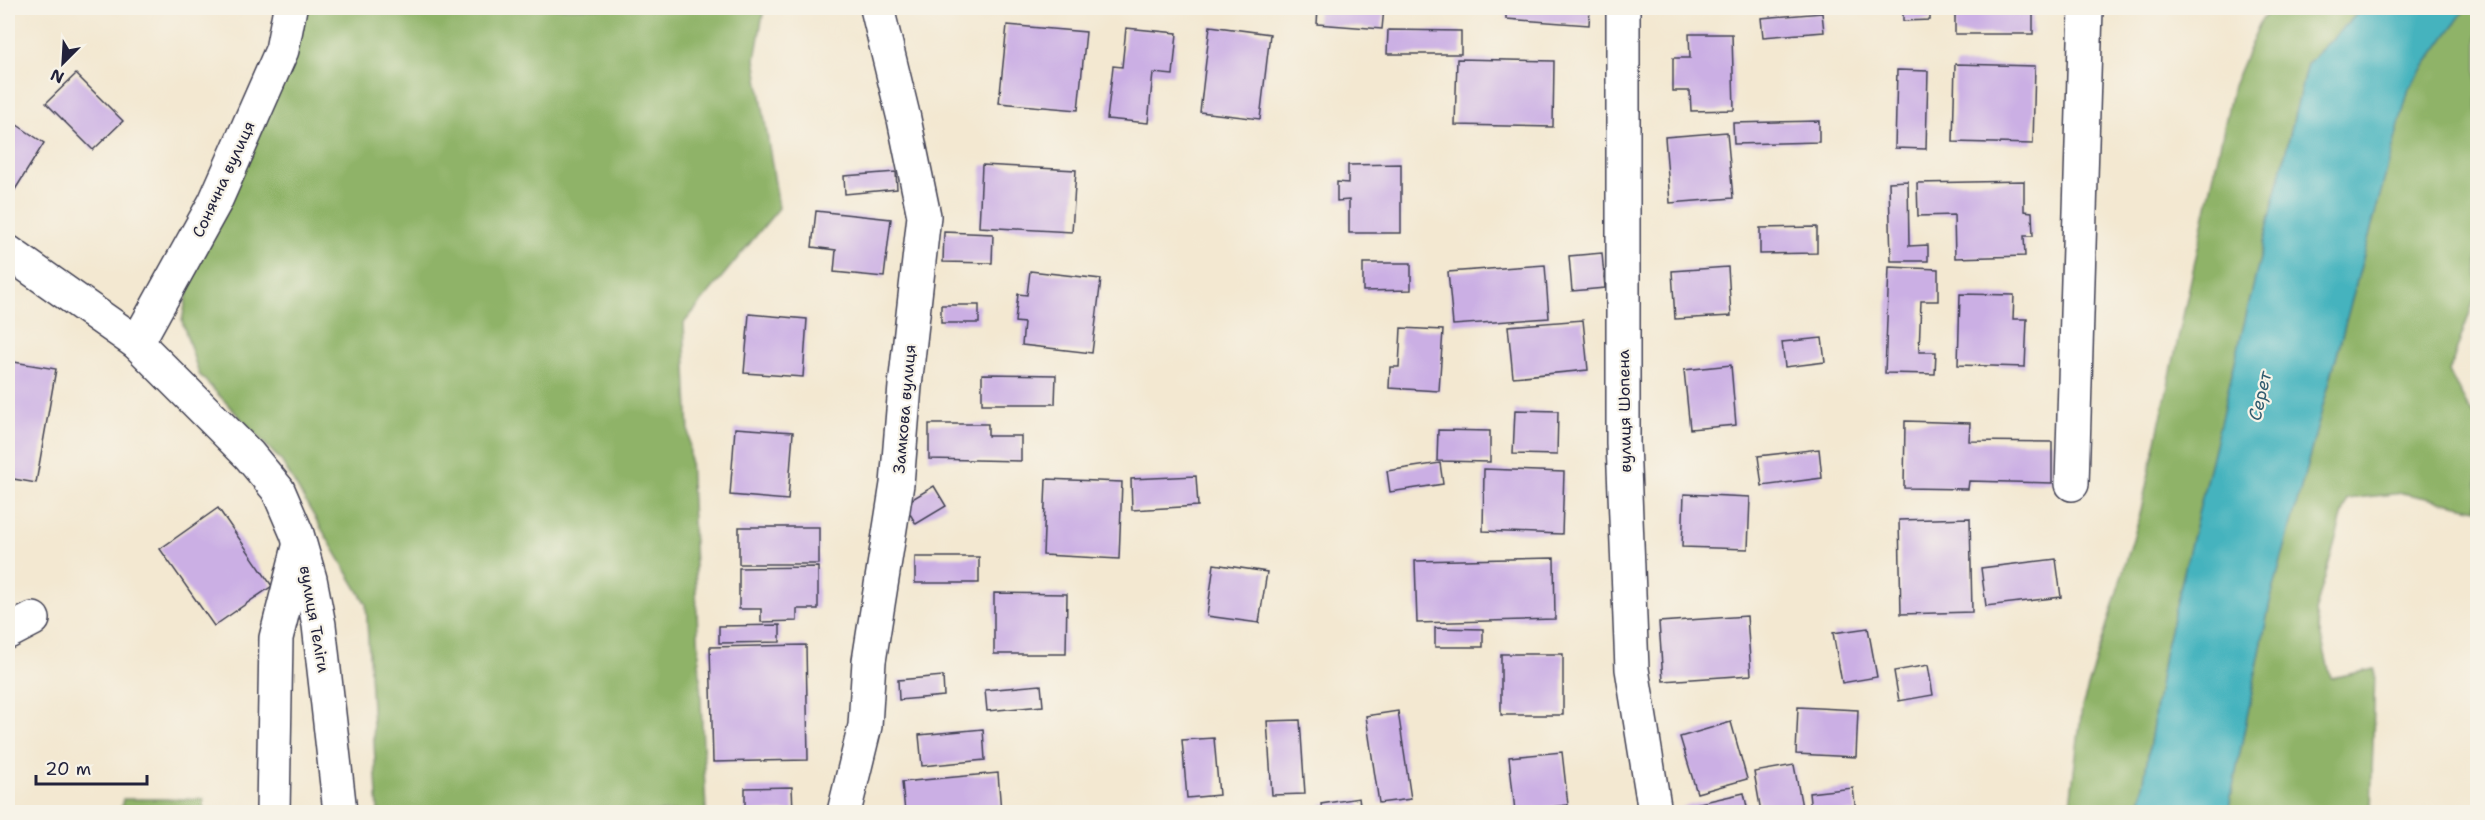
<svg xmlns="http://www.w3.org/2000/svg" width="2485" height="820" viewBox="0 0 2485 820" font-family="'Shantell Sans',sans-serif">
  <rect width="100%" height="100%" fill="#f7f3e8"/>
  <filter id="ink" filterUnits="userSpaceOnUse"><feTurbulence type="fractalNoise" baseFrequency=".0167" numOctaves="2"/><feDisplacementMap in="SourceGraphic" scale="12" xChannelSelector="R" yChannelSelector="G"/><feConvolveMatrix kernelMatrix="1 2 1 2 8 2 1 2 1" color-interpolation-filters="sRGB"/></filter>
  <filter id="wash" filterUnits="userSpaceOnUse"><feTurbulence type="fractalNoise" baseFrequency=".008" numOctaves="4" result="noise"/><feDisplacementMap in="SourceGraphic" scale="24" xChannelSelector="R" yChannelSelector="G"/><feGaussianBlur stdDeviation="1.35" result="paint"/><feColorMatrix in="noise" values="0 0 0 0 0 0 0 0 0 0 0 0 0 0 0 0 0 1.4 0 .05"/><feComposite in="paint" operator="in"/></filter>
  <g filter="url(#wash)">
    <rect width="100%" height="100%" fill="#f3e8d1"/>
    <g fill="#8fb368" stroke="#586a52" stroke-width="1.5">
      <polygon points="306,8 764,8 755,59 779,208 684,323 706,812 378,812 366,604 282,462 199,374 182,321 192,268"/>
      <polygon points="2274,8 2363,8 2307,64 2164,655 2139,812 2069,812 2082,707 2139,519 2233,86 2261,20"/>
      <polygon points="2466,8 2477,8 2477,292 2449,372 2468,407 2477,418 2477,509 2403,493 2347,499 2315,612 2331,678 2375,669 2371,812 2228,812 2270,602 2409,88"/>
      <polygon points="123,799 203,799 203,812 120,812"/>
    </g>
    <polygon fill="#44b3be" stroke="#336a7c" stroke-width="1.5" points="2363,8 2466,8 2409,88 2270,602 2228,812 2139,812 2164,655 2307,64"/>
    <g id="blocks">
      <g fill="#cbafe4">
        <polygon points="1318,8 1384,8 1382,29 1317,24"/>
        <polygon points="1506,8 1590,8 1589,25 1506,19"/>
        <polygon points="1903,8 1930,8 1930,20 1903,21"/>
        <rect x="1955" y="8" width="78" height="26"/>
        <polygon points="1822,13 1824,32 1763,37 1761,18"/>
        <polygon points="1007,25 1086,32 1078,110 999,103"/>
        <polygon points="1210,26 1270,34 1260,119 1200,112"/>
        <polygon points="1126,28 1177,33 1173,75 1153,73 1148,123 1107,119 1113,66 1122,67"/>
        <polygon points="1388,30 1461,31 1461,54 1387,54"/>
        <polygon points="1689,34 1732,34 1734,110 1691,111 1690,91 1673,91 1673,58 1690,58"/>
        <polygon points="1457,59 1554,61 1553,127 1455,125"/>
        <polygon points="1955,64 2035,66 2033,144 1953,142"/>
        <polygon points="1897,70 1928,71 1926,149 1895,148"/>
        <polygon points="76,74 123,121 93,150 46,103"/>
        <polygon points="8,119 44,143 8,201"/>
        <polygon points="1819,121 1819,142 1734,144 1733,123"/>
        <polygon points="1727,132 1733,198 1670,203 1665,137"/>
        <polygon points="1401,164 1401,233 1349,233 1349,200 1337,201 1337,182 1348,183 1348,165"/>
        <polygon points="982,165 1076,170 1072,232 979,227"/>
        <polygon points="896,172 897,189 845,194 844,176"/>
        <polygon points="1908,181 1909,246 1928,245 1928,261 1891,261 1889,182"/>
        <polygon points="2024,181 2024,211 2032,212 2033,236 2024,236 2025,256 1955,258 1954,215 1918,216 1917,183"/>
        <polygon points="816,211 891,219 884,277 834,272 836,250 812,247"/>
        <polygon points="1817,227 1817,253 1760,254 1760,228"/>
        <polygon points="944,232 993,234 992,263 943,262"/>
        <polygon points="1602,253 1605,288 1572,291 1569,256"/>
        <polygon points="1363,263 1411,263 1411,290 1363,291"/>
        <polygon points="1545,265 1549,318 1453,325 1448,272"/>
        <polygon points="1728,267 1731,316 1675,319 1672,271"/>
        <polygon points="1889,267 1938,269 1938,301 1921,301 1919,352 1936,352 1935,374 1885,373"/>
        <polygon points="1030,271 1101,279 1092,353 1022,345 1024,323 1015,322 1018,294 1027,295"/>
        <polygon points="1960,294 2014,295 2013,319 2027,319 2025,367 1958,365"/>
        <rect x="941" y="305" width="38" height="18"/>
        <polygon points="749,314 807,319 803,377 744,373"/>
        <polygon points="1583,320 1588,370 1513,377 1508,326"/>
        <polygon points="1401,328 1443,330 1439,391 1389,388 1390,367 1399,367"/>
        <polygon points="1822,338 1825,362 1785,367 1782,342"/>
        <polygon points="8,361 56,369 36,483 8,478"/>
        <polygon points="1731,365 1736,425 1690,429 1684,370"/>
        <polygon points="982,374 1056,375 1055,404 982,404"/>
        <polygon points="1515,410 1558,411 1557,455 1513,454"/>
        <polygon points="1905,421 1970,423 1969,441 2052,442 2052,483 1969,481 1968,489 1904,488"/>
        <polygon points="929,424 988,424 988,436 1021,436 1021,461 929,459"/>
        <polygon points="735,428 793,432 788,500 730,495"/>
        <polygon points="1438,430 1490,431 1490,462 1437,461"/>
        <polygon points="1819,449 1822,478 1762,486 1758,456"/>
        <polygon points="1440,463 1443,484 1390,492 1387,471"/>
        <polygon points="1484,469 1564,472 1562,534 1483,531"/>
        <polygon points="1196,476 1198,506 1132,510 1131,479"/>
        <polygon points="1046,479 1122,482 1119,559 1043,555"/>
        <polygon points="934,486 946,506 916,524 904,504"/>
        <polygon points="1684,494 1750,497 1748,549 1682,547"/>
        <polygon points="218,508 272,586 214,626 160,549"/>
        <polygon points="1970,518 1972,612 1901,614 1899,520"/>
        <rect x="739" y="527" width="80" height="37"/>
        <rect x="915" y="557" width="64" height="26"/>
        <polygon points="1554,558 1555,619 1417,623 1415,561"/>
        <polygon points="2056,559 2061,597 1986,606 1981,568"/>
        <polygon points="1214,564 1267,572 1259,623 1207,616"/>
        <polygon points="818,567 818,609 797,609 797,621 761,622 761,609 739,609 739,568"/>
        <polygon points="994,593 1067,594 1066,654 994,654"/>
        <polygon points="1747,616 1751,675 1663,681 1659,622"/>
        <polygon points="780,625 780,642 719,643 719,626"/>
        <polygon points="1435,628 1483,629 1483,647 1435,647"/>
        <polygon points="1868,628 1877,677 1842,683 1833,633"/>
        <polygon points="806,645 808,760 713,762 710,647"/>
        <rect x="1501" y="654" width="62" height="61"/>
        <polygon points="1928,665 1933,695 1899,701 1894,671"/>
        <polygon points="943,676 944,696 899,700 898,680"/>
        <polygon points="1041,685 1043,706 987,711 985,690"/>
        <polygon points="1798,707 1858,710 1856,757 1796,754"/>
        <polygon points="1398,711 1411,799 1379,803 1366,716"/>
        <polygon points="1300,720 1305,794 1272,795 1267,721"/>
        <polygon points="1731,722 1747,779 1697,793 1680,737"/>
        <polygon points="983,729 985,760 922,766 919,735"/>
        <polygon points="1214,738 1219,795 1187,798 1182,740"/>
        <polygon points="1562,752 1568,805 1515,811 1509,757"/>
        <polygon points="1794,765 1802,807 1761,812 1754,772"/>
        <polygon points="998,773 1001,812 905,812 902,782"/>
        <polygon points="792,787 793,811 745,812 745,788"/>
        <polygon points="1853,788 1856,812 1811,812 1809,793"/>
        <polygon points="1744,793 1748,812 1683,812 1682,807"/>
        <polygon points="1359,798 1361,812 1322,812 1321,804"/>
      </g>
    </g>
  </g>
  <g filter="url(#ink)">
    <use href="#blocks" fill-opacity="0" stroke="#414052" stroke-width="1.5"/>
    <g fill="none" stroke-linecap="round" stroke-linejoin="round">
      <g stroke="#414052" stroke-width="36">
        <g id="minor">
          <polyline points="1623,8 1623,443 1632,669 1655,812"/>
          <polyline points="8,252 137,343 249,455 278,490 297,534 310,579 319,625 340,812"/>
          <polyline points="137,343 215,202 282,50 290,8"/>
          <polyline points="2072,484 2086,8"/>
          <polyline points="8,632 33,619"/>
          <polyline points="273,812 276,638 299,547"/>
          <polyline points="844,812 865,726 869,661 897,484 905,386 924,216 904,119 877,8"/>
        </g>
      </g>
      <use href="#minor" stroke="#fff" stroke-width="33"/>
    </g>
  </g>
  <g text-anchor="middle" stroke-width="4.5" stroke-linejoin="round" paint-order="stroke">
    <g font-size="16" fill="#22223b" stroke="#f7f3e8">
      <text transform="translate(223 179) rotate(-65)" y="6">Сонячна вулиця</text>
      <text transform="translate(904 409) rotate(-85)" y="6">Замкова вулиця</text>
      <text transform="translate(1624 411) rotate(-91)" y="6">вулиця Шопена</text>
      <text transform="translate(315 619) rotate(80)" y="6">вулиця Теліги</text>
    </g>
    <g font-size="18" font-style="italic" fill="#305c6f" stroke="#f7f3e8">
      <text transform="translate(2260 396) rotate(-77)" y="6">Серет</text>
    </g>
  </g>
  <rect width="2485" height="820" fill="none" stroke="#f7f3e8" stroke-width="30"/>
  <g transform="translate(63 63) rotate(204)" stroke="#f7f3e8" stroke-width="4.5" paint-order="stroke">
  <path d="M0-4.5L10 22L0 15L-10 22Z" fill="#22223b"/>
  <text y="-9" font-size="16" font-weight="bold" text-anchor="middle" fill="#22223b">N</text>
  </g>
  <path d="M36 775v9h111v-9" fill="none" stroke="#22223b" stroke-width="3"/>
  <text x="45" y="775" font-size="18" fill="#22223b" stroke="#f7f3e8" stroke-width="4.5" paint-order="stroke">20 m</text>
</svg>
